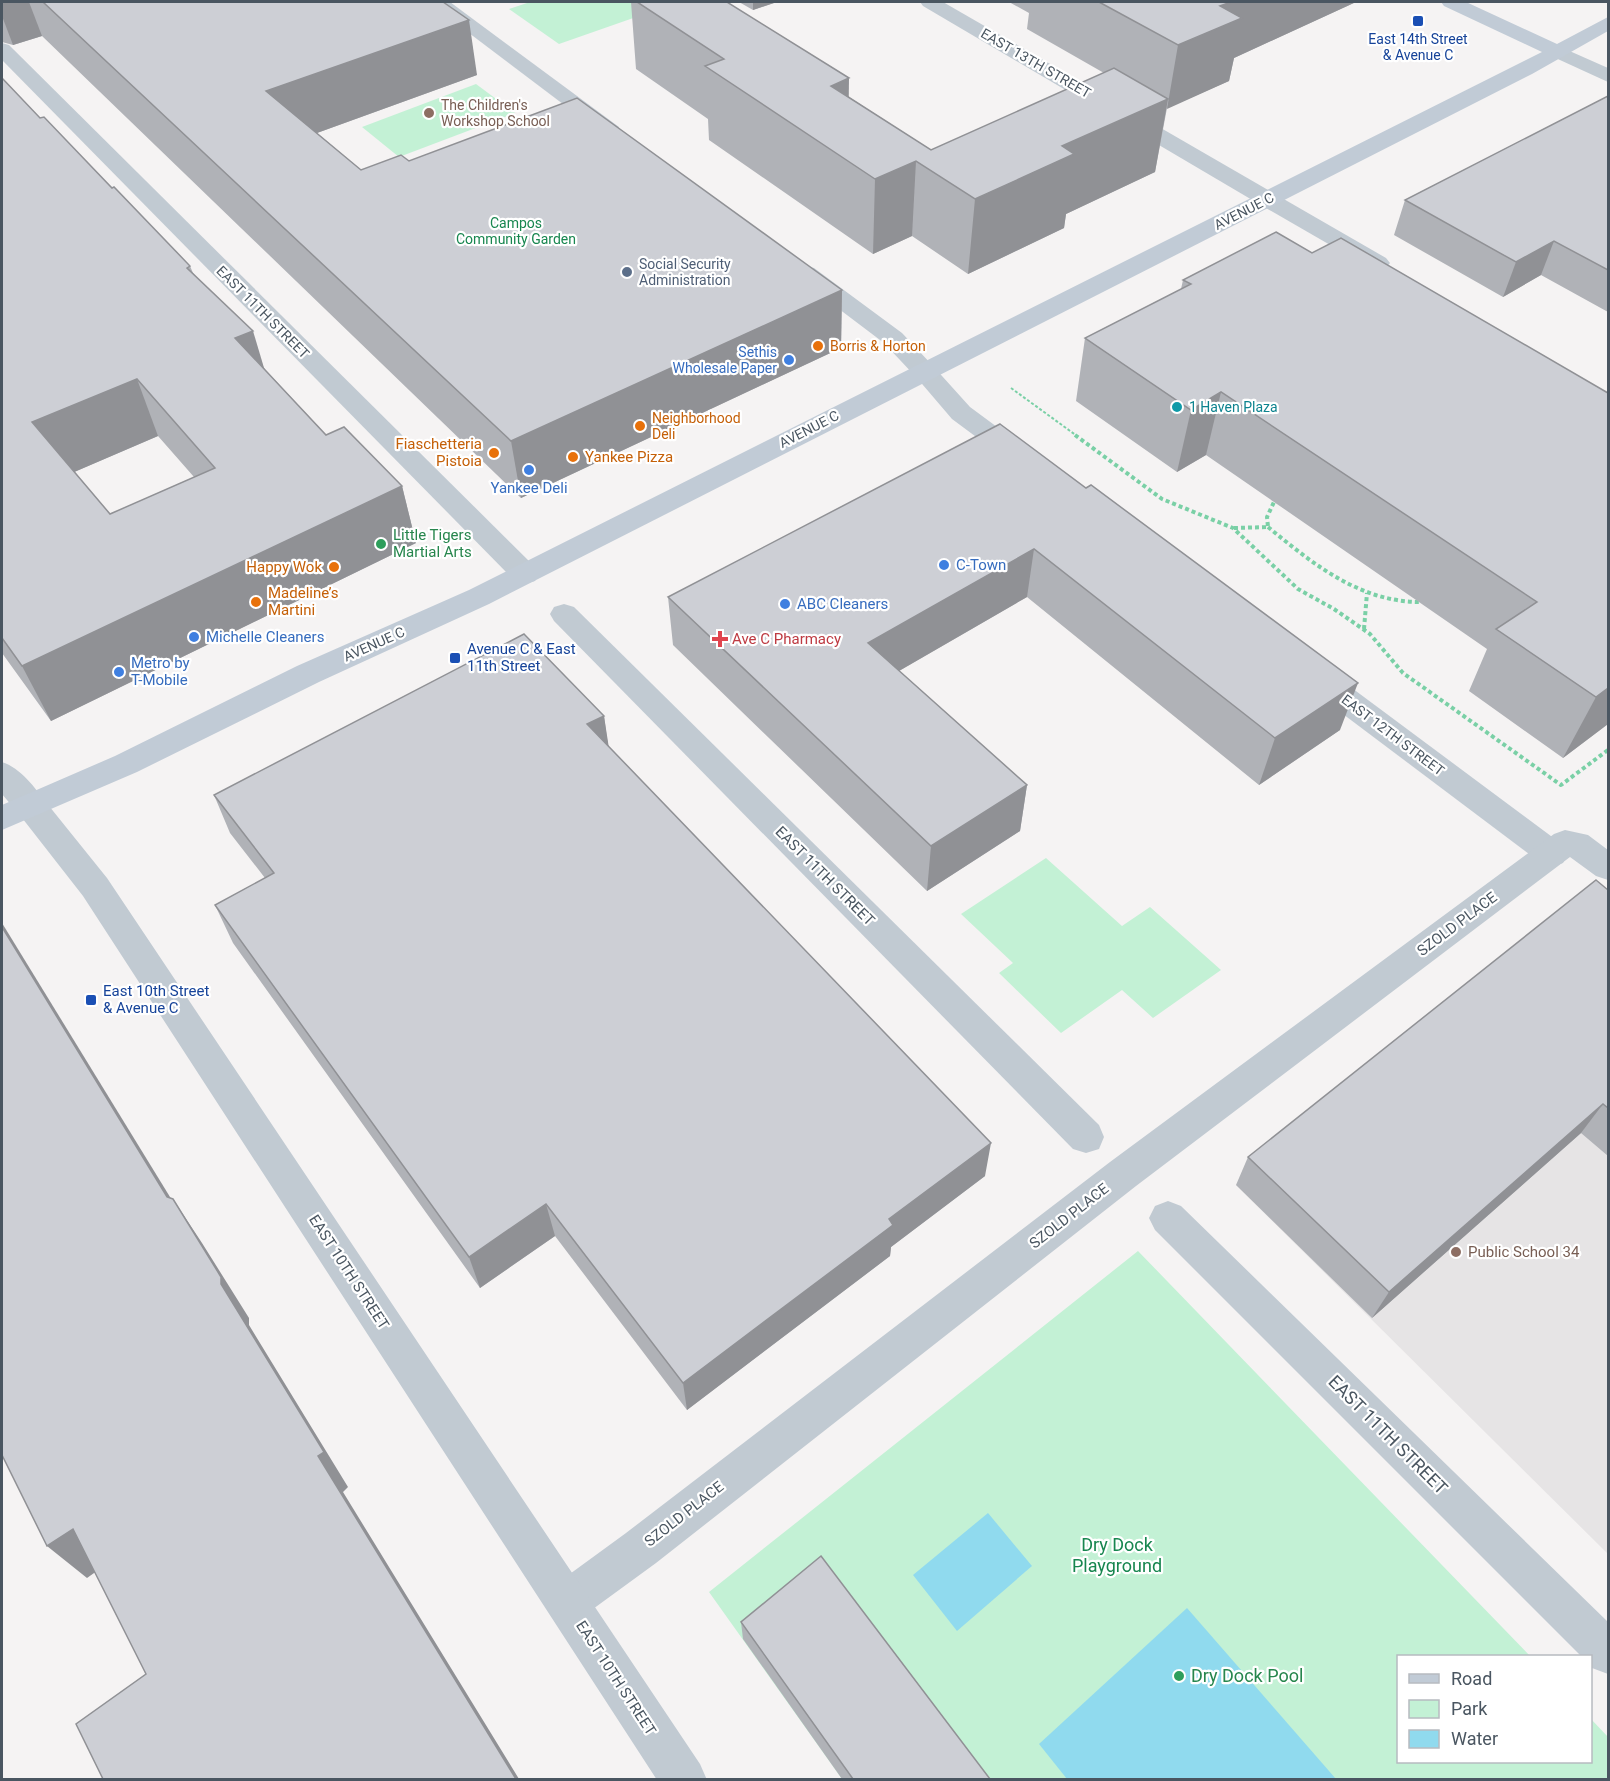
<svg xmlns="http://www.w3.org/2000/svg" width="1610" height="1781" viewBox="0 0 1610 1781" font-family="Roboto,sans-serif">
  <rect width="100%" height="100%" fill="#f5f3f3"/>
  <polygon fill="#e6e4e5" points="1608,937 1608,1554 1236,1185"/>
  <g fill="#c3f1d5">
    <polygon points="530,2 679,2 559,44 509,9"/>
    <polygon points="476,84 515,113 399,157 362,127"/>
    <polygon points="1046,858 1122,926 1150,907 1221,970 1153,1018 1122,990 1061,1033 999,973 1013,963 961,914"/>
    <polygon points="1138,1251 1530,1656 1398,1656 1398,1762 1590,1762 1591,1719 1608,1737 1608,1779 842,1779 709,1592"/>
  </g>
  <g fill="#90daee">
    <polygon points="988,1513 1032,1566 957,1631 913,1575"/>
    <polygon points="1187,1608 1336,1779 1067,1779 1039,1744"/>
  </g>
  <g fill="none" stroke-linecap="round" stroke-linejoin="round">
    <polyline stroke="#7ad0a6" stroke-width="2" stroke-dasharray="3 2" stroke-linecap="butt" points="1011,388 1077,436"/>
    <g stroke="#7ad0a6" stroke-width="4" stroke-dasharray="4 3" stroke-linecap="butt">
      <polyline points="1075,435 1162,499 1233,528 1298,589 1334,609 1370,634 1403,673 1561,785 1608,750"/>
      <path d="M 1268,527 C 1313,564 1360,602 1420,602"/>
      <polyline points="1234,528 1268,527 1267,517 1274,502"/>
      <polyline points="1364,629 1367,593"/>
    </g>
    <g fill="#c1cad2" fill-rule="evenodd">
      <polygon points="920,2 943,2 1275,194 1278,199 1275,204 1267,206 1259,204 923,6"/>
      <polygon points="924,363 933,366 970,407 1032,453 1036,459 1032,465 1023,468 1014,465 952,419 911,371 915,366"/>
      <polygon points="564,604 574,607 1099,1125 1104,1137 1099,1149 1086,1153 1073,1149 554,621 550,614 554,607"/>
      <polygon points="1314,665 1325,668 1563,845 1568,854 1563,863 1552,867 1541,863 1303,684 1299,676 1303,668"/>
      <polygon points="1168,1201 1181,1206 1608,1622 1608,1674 1592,1668 1590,1656 1581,1656 1155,1230 1149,1218 1155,1206"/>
    </g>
    <g fill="#c1cad2" fill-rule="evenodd">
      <polygon points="428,2 450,2 619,127 616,132 608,133 600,132"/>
      <polygon points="2,43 9,45 535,567 539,574 535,581 525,584 515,581 2,60"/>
      <polygon points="1556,45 1608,68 1608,82 1549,55 1546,51 1549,47"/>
      <polygon points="1267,192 1275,194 1386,258 1390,263 1386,268 1378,270 1370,268 1259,204 1256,199 1259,194"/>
      <polygon points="806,266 814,268 902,333 933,366 937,371 933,376 924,379 915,376 884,343 798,278 794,273 798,268"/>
      <path d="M 2,762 C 20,768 37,788 46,805 L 41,814 C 21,820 14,808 2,794 Z"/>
      <polygon points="1565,830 1588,835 1608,850 1608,880 1596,876 1570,857 1136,1186 656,1563 582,1617 567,1624 552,1617 545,1602 552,1587 626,1533 1110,1162 1554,834"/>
    </g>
    <polygon fill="#c1cad2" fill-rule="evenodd" points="30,793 41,796 107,878 700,1764 707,1780 657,1780 83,896 19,814 14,805 19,796"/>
    <polygon fill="#c1cbd6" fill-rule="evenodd" points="1441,2 1466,2 1557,44 1608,17 1608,31 1532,74 489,604 319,682 137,772 2,830 2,805 115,756 297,666 469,590 1542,52 1444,6"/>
  </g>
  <g fill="#b0b2b7" fill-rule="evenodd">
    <polygon points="2,2 443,2 477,75 317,133 361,170 409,161 842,290 841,348 521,498 42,36 13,45 2,42"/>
    <polygon points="631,2 727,2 849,97 931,150 1104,73 1027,29 1029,13 1009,2 1356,2 1234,58 1229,81 1167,108 1155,172 1066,214 1064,228 968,274 912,236 873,254 709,140 708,119 636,69"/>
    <polygon points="739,2 777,2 753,10"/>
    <path d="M 2,78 L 40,118 L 112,188 L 190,266 L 193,273 L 265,369 L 326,435 L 402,486 L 416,543 L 51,721 L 2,653 ZM 158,436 L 194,477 L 110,514 L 74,472 Z"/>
    <polygon points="1608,96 1608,312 1541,275 1503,297 1394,235 1405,200"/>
    <polygon points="1312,253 1608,393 1608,724 1563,758 1469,691 1487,649 1206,455 1177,472 1076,401 1085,338 1181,289 1183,280"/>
    <polygon points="1086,488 1340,730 1259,785 1027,597 899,671 1027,785 1020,831 927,891 673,645 668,597"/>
    <polygon points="604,716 608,746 985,1176 891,1247 890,1256 687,1410 555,1236 480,1288 233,943 215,905 265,878 230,833 214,795"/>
    <polygon points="1608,890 1608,1156 1581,1133 1372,1318 1236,1185 1248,1157"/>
    <polygon points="741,1622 990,1779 842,1779 743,1639"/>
  </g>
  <g fill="#909195">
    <polygon points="2,2 29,2 42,36 13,45 2,16"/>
    <polygon points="753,2 777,2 753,10"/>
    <polygon points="1231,2 1356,2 1234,58 1229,81 1167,109 1178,45 1220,6"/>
    <polygon points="469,20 477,75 281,146 266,91"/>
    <polygon points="849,78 848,152 831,86"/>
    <polygon points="1168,99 1155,172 1066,214 1064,228 968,274 975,199 1062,146"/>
    <polygon points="916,161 912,236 873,254 875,179"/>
    <polygon points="1554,241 1541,275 1503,297 1516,262"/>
    <polygon points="842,290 841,348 521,498 511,441"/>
    <polygon points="253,331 270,388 235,338"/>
    <polygon points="137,379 158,436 58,479 32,422"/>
    <polygon points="1221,392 1206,455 1177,472 1191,410"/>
    <polygon points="402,486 416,543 51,721 22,666"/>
    <polygon points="1034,549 1027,597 866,690 868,643"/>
    <polygon points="1358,683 1340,730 1259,785 1275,738"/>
    <polygon points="1608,688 1608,724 1563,758 1596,697"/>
    <polygon points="604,716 610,755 587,724"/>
    <polygon points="1027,785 1020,831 927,891 931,846"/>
    <polygon points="2,923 197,1241 167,1197 2,927"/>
    <polygon points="1603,1104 1581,1133 1372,1318 1389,1292"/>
    <polygon points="991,1143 985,1176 891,1247 890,1256 687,1410 683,1383 889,1219"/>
    <polygon points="173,1199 202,1243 249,1318 249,1325 348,1487 343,1492 519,1779 516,1779 318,1456"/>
    <polygon points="546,1204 555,1236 480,1288 469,1257"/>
    <polygon points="73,1529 111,1561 87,1578 47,1546"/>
  </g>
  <g fill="#cdcfd5" stroke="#909195" stroke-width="1.5" fill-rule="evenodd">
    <polygon points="43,2 443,2 469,20 266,91 361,170 401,155 409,161 577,98 842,290 511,441"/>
    <polygon points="637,2 727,2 849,78 831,86 931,150 1114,68 1168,99 1062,146 1074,154 975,199 916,161 875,179 705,66 724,59"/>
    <polygon points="1099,2 1231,2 1220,6 1242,18 1178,45"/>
    <path d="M 2,78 L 40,118 L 44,117 L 112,188 L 114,187 L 190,266 L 187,268 L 253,331 L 235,338 L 326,435 L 344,427 L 402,486 L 22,666 L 2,638 ZM 137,379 L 215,468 L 110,514 L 32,422 Z"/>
    <polygon points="1608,96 1608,270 1554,241 1516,262 1405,200"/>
    <polygon points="1276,232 1312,253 1341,238 1608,393 1608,688 1596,697 1496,629 1537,602 1221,392 1191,410 1085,338 1191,284 1183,280"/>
    <polygon points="1000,424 1086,488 1091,485 1358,683 1275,738 1034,549 868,643 1027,785 931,846 668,597"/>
    <polygon points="524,634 604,716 587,724 991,1143 889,1219 893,1225 683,1383 546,1204 469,1257 215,905 274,873 214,795"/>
    <polygon points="1596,880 1608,890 1608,1108 1603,1104 1389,1292 1248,1157"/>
    <polygon points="2,927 167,1197 173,1199 221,1277 221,1284 324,1452 318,1456 516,1779 103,1779 76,1724 146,1674 73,1529 47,1546 2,1455"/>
    <polygon points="821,1556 990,1779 853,1779 741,1622"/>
  </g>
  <g fill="#1a4fb4" stroke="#fff" stroke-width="2">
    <rect x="1412" y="15" width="12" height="12" rx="3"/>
    <rect x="449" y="652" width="12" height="12" rx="3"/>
    <rect x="85" y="994" width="12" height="12" rx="3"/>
  </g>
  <g fill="#8d6e63" stroke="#fff" stroke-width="2">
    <circle cx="429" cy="113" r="6"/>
    <circle cx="1456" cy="1252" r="6"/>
  </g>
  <circle fill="#5c6f8a" stroke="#fff" stroke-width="2" cx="627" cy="272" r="6"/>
  <g fill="#e8710a" stroke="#fff" stroke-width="2">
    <circle cx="818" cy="346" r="6"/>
    <circle cx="640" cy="426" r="6"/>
    <circle cx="494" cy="453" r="6"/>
    <circle cx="573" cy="457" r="6"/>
    <circle cx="334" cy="567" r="6"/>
    <circle cx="256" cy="602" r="6"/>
  </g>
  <g fill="#3f7fe0" stroke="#fff" stroke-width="2">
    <circle cx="789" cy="360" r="6"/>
    <circle cx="529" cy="470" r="6"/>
    <circle cx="944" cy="565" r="6"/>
    <circle cx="785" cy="604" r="6"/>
    <circle cx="194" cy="637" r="6"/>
    <circle cx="119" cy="672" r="6"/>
  </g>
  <circle fill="#0f9aa8" stroke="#fff" stroke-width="2" cx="1177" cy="407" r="6"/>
  <g fill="#2e9e5b" stroke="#fff" stroke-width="2">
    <circle cx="381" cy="544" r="6"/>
    <circle cx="1179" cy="1676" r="6"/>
  </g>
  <path fill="#e0444e" stroke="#fff" stroke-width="2" d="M717 630h6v6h6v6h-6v6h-6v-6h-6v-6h6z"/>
  <g text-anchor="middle" stroke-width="4.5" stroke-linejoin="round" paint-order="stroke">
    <g font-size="14" fill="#164399" stroke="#fff">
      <text x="1418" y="44">East 14th Street<tspan x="1418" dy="16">&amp; Avenue C</tspan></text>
    </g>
    <g font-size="14" fill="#4a5661" stroke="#fff">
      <text transform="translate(1036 63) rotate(30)" y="5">EAST 13TH STREET</text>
      <text transform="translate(1244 211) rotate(-27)" y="5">AVENUE C</text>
      <text transform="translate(263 312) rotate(45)" y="5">EAST 11TH STREET</text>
      <text transform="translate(809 429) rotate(-27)" y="5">AVENUE C</text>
      <text transform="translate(374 644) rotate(-24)" y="5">AVENUE C</text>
      <text transform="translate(1393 735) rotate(37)" y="5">EAST 12TH STREET</text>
    </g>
    <g font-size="14" fill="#785e54" stroke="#fff" text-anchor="start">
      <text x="441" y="110">The Children's<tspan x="441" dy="16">Workshop School</tspan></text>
    </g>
    <g font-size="14" fill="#17864f" stroke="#fff">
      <text x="516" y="228">Campos<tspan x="516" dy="16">Community Garden</tspan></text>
    </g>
    <g font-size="14" fill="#4e5e75" stroke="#fff" text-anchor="start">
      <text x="639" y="269">Social Security<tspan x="639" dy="16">Administration</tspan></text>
    </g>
    <g font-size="14" fill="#c56008" stroke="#fff" text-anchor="start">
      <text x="830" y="351">Borris &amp; Horton</text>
      <text x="652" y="423">Neighborhood<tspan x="652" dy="16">Deli</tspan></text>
    </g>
    <g font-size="14" fill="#366cbe" stroke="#fff" text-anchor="end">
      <text x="777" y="357">Sethis<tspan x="777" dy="16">Wholesale Paper</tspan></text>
    </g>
    <g font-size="14" fill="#0d838f" stroke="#fff" text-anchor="start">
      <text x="1189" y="412">1 Haven Plaza</text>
    </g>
    <g font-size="15" fill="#c56008" stroke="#fff" text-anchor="end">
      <text x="482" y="449">Fiaschetteria<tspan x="482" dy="17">Pistoia</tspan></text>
      <text x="585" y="462" text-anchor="start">Yankee Pizza</text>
      <text x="322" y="572">Happy Wok</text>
      <text x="268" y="598" text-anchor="start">Madeline’s<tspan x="268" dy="17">Martini</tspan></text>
    </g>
    <g font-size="15" fill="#366cbe" stroke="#fff" text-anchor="start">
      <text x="529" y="493" text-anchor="middle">Yankee Deli</text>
      <text x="956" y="570">C-Town</text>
      <text x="797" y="609">ABC Cleaners</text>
      <text x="206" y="642">Michelle Cleaners</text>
      <text x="131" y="668">Metro by<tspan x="131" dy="17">T-Mobile</tspan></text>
    </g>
    <g font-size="15" fill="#27864d" stroke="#fff" text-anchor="start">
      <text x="393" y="540">Little Tigers<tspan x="393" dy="17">Martial Arts</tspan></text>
    </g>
    <g font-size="15" fill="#be3a42" stroke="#fff" text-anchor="start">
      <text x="732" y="644">Ave C Pharmacy</text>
    </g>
    <g font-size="15" fill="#164399" stroke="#fff" text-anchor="start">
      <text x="467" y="654">Avenue C &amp; East<tspan x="467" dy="17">11th Street</tspan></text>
      <text x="103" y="996">East 10th Street<tspan x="103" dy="17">&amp; Avenue C</tspan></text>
    </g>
    <g font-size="15" fill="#4a5661" stroke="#fff">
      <text transform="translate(825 876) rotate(45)" y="5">EAST 11TH STREET</text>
      <text transform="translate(1457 924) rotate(-37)" y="5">SZOLD PLACE</text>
      <text transform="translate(1069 1216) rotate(-38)" y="5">SZOLD PLACE</text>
      <text transform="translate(349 1272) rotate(57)" y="5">EAST 10TH STREET</text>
      <text transform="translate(684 1514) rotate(-38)" y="5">SZOLD PLACE</text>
      <text transform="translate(616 1678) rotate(57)" y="5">EAST 10TH STREET</text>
    </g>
    <g font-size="15" fill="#785e54" stroke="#fff" text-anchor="start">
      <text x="1468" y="1257">Public School 34</text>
    </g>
    <g font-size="18" fill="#4a5661" stroke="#fff">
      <text transform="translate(1388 1435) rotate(45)" y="6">EAST 11TH STREET</text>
    </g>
    <g font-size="18" fill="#17864f" stroke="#fff">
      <text x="1117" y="1551">Dry Dock<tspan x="1117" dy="21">Playground</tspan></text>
    </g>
    <g font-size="18" fill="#27864d" stroke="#fff" text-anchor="start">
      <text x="1191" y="1682">Dry Dock Pool</text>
    </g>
  </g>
  <rect width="1610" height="1781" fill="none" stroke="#4a5661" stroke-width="6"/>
  <rect x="1397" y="1655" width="195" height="108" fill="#ffffff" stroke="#b7bbc0" stroke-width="1.5"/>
  <rect x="1409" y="1674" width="30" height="9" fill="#c1cbd6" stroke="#b7bbc0" stroke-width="1.5"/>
  <text x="1451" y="1685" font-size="18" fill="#4a5661">Road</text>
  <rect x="1409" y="1700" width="30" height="18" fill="#c3f1d5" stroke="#b7bbc0" stroke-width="1.5"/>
  <text x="1451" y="1715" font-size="18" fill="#4a5661">Park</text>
  <rect x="1409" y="1730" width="30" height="18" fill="#90daee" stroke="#b7bbc0" stroke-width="1.5"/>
  <text x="1451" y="1745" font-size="18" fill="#4a5661">Water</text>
</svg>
